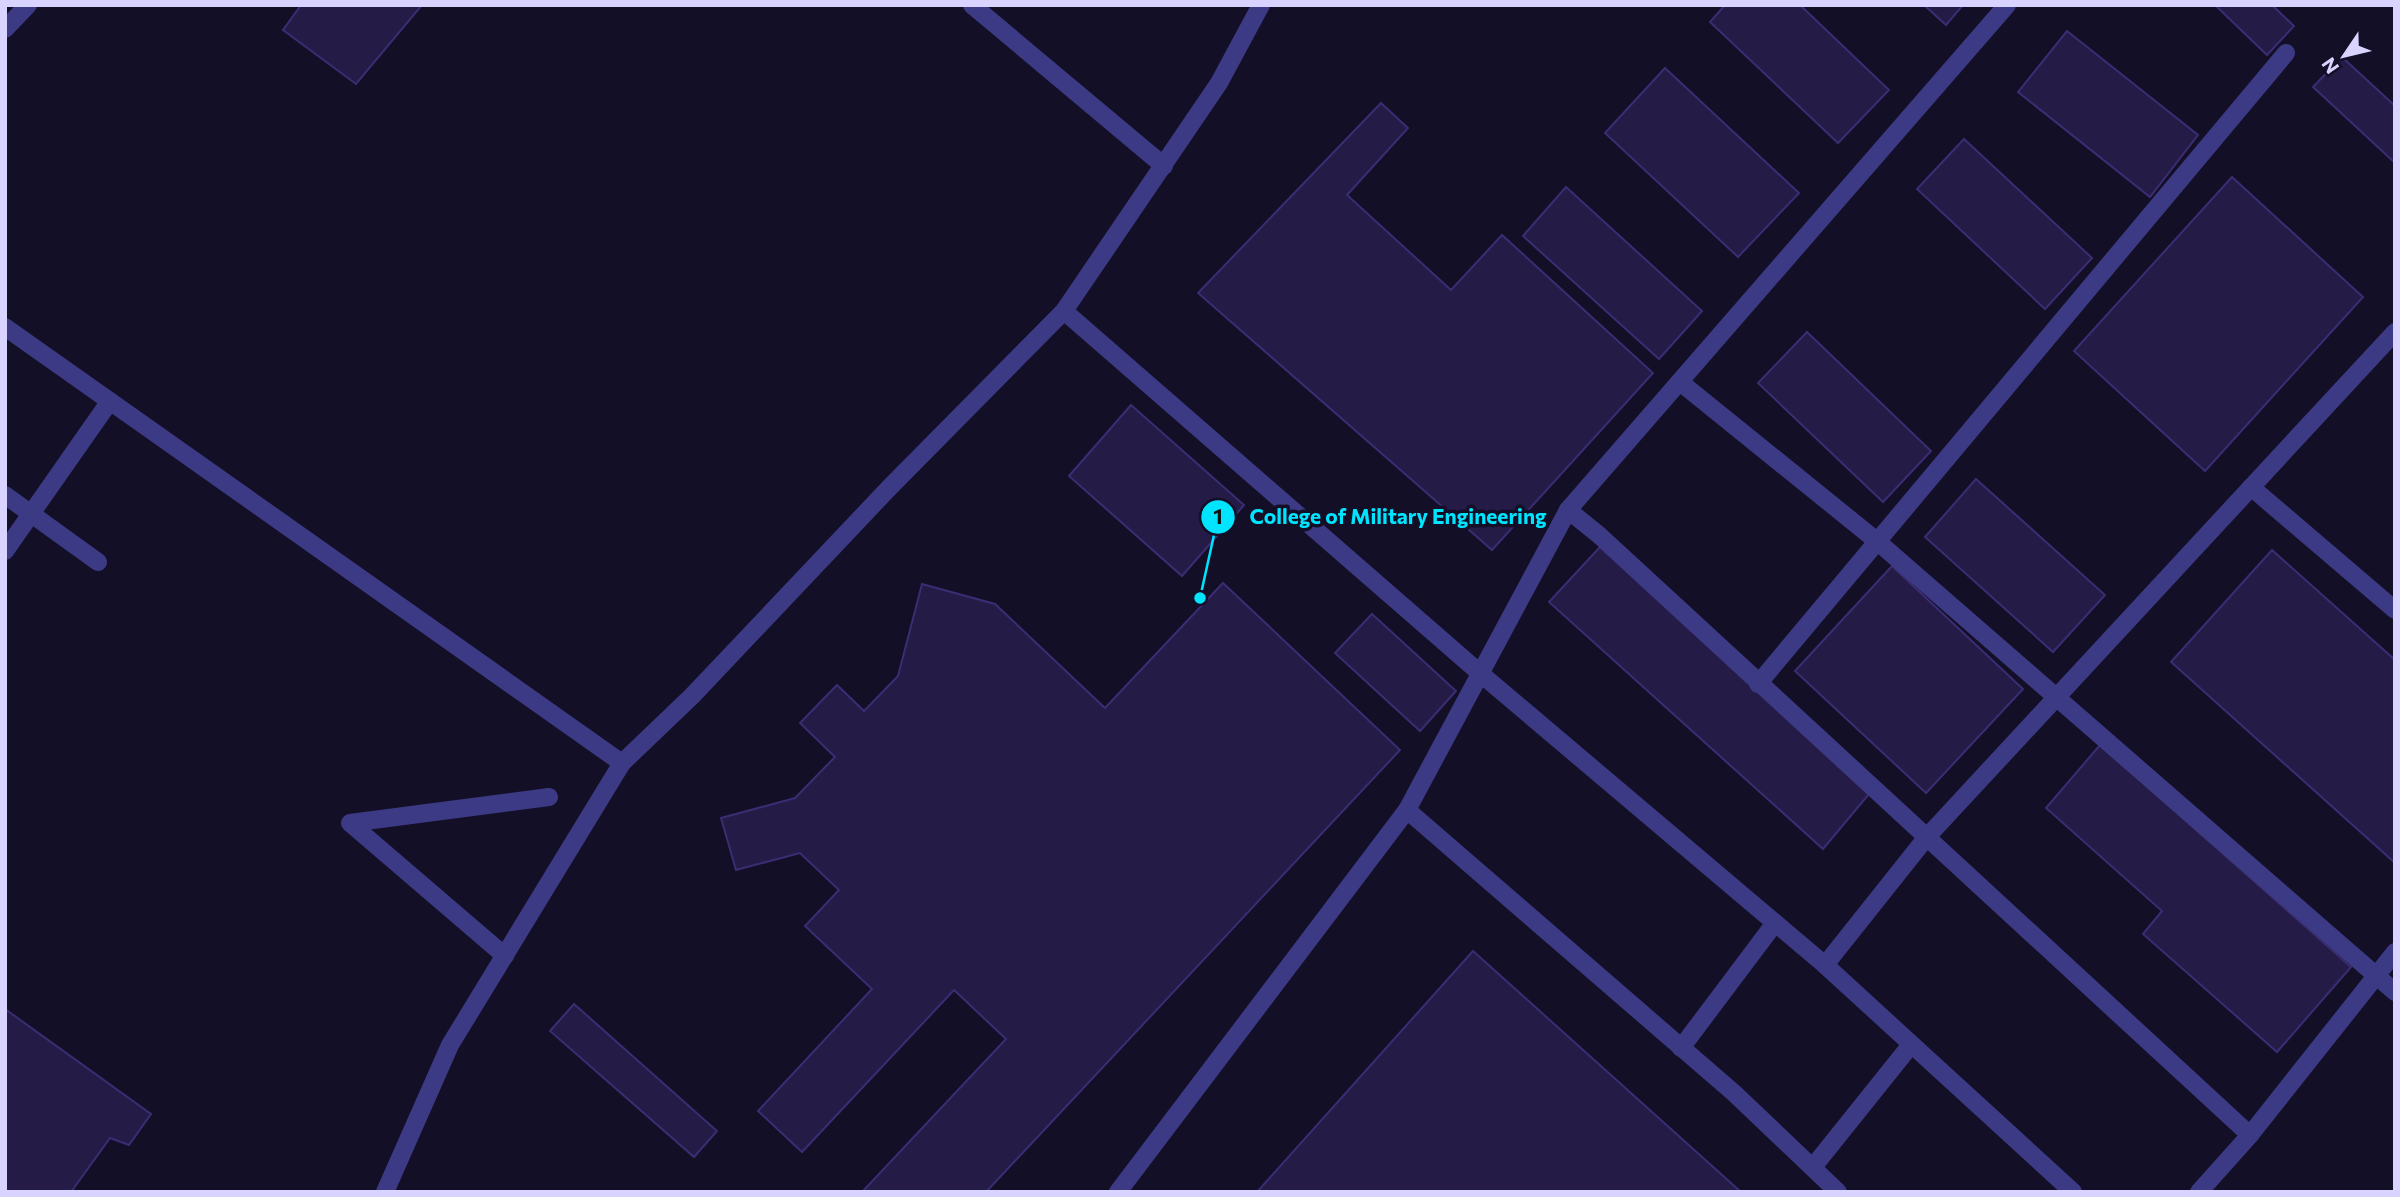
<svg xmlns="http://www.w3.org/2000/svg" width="2400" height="1197" viewBox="0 0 2400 1197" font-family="Commissioner,sans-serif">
  <rect width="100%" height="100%" fill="#130f26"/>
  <g fill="#241b47" stroke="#3b2d73" stroke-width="2">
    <polygon points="301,5 422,5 356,84 283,30"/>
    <polygon points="1725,5 1800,5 1889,90 1838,143 1710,22"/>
    <polygon points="1924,5 1963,5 1946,25"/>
    <polygon points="2215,5 2272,5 2294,26 2267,55"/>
    <polygon points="2067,31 2198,135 2150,197 2018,92"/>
    <polygon points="2342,57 2395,106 2395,163 2313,87"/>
    <polygon points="1665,68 1799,193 1738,257 1605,133"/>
    <polygon points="1381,103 1408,128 1347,195 1451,290 1502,235 1653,373 1492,550 1198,293"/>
    <polygon points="1964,139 2092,258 2045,309 1917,189"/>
    <polygon points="2232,177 2363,297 2205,471 2074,351"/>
    <polygon points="1566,187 1702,311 1659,359 1523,236"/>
    <polygon points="1807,332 1931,451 1883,502 1758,383"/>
    <polygon points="1131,405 1244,505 1182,576 1069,476"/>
    <polygon points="1976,479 2105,595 2053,652 1925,537"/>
    <polygon points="1600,547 1869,794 1823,849 1549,602"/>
    <polygon points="2272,550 2395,660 2395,863 2171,662"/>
    <polygon points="1892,566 2023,689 1926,793 1795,671"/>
    <polygon points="1223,583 1400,750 986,1192 862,1192 1006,1039 954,990 802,1152 758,1111 872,989 805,926 839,890 800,853 736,870 721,818 795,798 835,757 800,723 837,685 864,711 898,676 922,584 995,604 1105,708"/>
    <polygon points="1372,614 1456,691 1420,731 1335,653"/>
    <polygon points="2100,745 2351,967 2277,1052 2143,934 2162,911 2046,808"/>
    <polygon points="1473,951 1741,1192 1257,1192"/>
    <polygon points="574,1004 717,1131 694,1157 550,1031"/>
    <polygon points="5,1009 151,1114 129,1145 110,1138 71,1192 5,1192"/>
  </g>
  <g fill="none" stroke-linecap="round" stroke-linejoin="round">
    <g stroke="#3d3a85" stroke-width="18">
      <polyline points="972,5 1164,166"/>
      <polyline points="5,29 28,5"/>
      <polyline points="1064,311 1481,674 1825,965 2073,1192"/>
      <polyline points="5,327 622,763"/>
      <polyline points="1680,382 1878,542 2395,992"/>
      <polyline points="2251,487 2395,610"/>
      <polyline points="5,495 98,562"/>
      <polyline points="1568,510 1599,535 2250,1135 2199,1192"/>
      <polyline points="5,551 110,401"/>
      <polyline points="1758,684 2286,53"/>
      <polyline points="1407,810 1568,510 2007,5"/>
      <polyline points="505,956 350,823 549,797"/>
      <polyline points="1825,965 1926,838 2395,332"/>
      <polyline points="1681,1048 1775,923"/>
      <polyline points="2250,1135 2395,952"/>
      <polyline points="1813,1167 1910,1046"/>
      <polyline points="385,1192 450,1045 622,763 692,696 889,488 1064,311 1219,83 1261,5"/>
      <polyline points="1118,1192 1407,810 1734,1093 1838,1192"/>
    </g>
  </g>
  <path fill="none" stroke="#00e5ff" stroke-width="2.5" d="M1200 598L1218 517"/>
  <g fill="#00e5ff" stroke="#130f26" stroke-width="2.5">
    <circle cx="1200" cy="598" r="7"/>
    <circle cx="1218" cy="517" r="18"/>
  </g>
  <g font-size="21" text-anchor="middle" font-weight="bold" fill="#111">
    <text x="1218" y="524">1</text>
  </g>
  <g font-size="21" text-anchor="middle" font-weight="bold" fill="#00e5ff" stroke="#130f26" stroke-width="7" stroke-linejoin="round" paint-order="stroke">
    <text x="1398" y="524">College of Military Engineering</text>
  </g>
  <rect width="2400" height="1197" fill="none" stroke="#d9d4ff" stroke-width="14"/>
  <g transform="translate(2344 56) rotate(235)" stroke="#130f26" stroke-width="5" paint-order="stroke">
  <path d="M0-5L12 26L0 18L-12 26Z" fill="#d9d4ff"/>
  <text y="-10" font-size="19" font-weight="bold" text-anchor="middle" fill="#d9d4ff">N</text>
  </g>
</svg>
